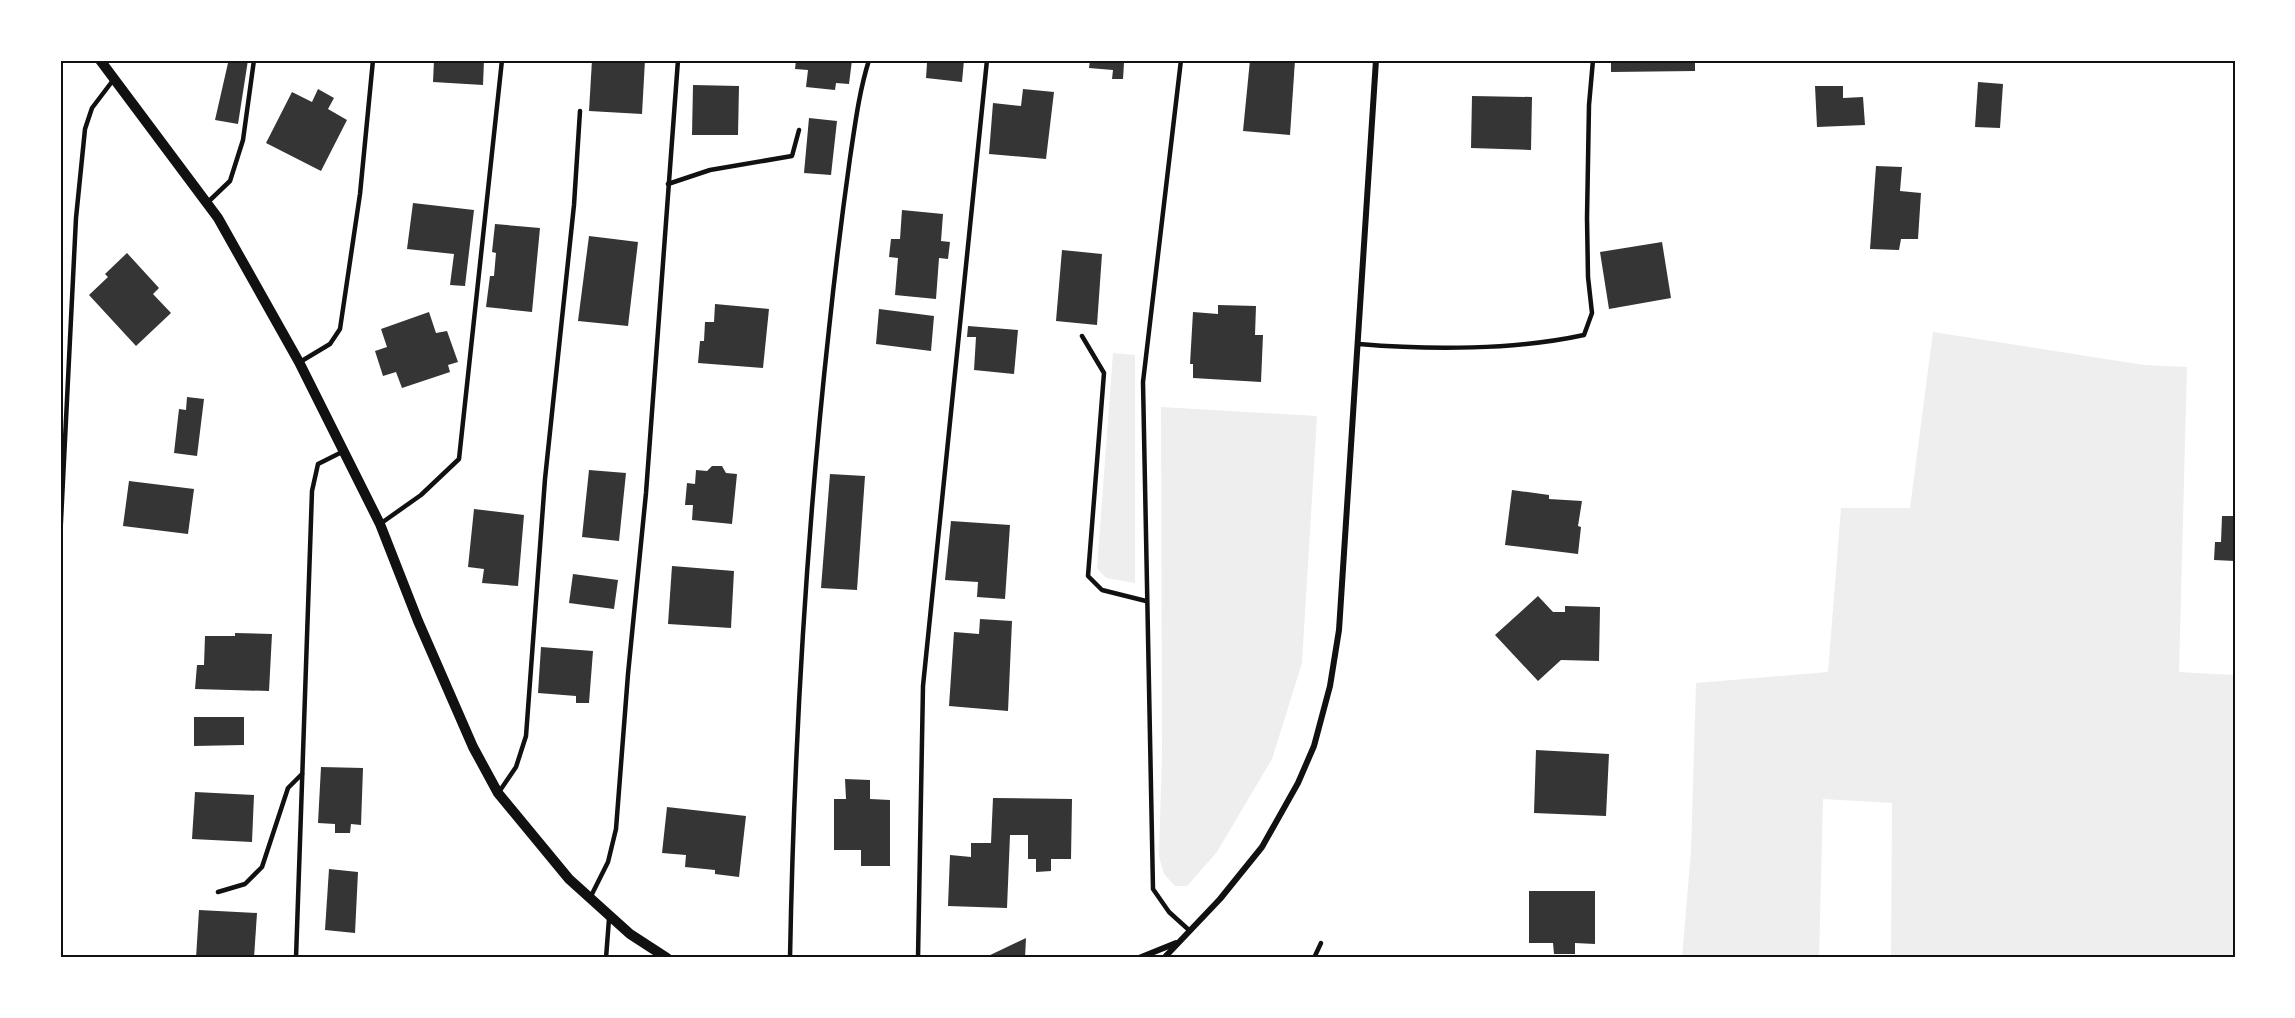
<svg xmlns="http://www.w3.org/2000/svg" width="2295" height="1018" viewBox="0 0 2295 1018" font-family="'Alegreya Sans',sans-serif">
  <rect width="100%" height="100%" fill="#fff"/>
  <g fill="#eee">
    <polygon points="1933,332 2144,365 2187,367 2179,672 2235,675 2235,958 1891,958 1892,803 1823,799 1819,958 1682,958 1691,851 1696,683 1828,672 1841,508 1910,508"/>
    <polygon points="1113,353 1135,355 1135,583 1106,578 1097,568"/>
    <polygon points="1161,407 1317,416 1302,663 1272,759 1217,852 1187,886 1175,886 1164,874 1159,856 1162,753"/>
  </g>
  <g fill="#353535">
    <polygon points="221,60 248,60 238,124 215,120 228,63"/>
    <polygon points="434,60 484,60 483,85 433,82"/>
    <polygon points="592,60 645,60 642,114 589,111"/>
    <polygon points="796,60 852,60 849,84 836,83 835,90 806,87 808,70 795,69"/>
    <polygon points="911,60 964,60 962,82 926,78 927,63"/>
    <polygon points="1090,60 1136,60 1136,63 1124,63 1123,79 1112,79 1113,70 1089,68"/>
    <polygon points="1250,60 1295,60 1290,135 1243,131"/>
    <polygon points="1611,60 1695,60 1695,71 1611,72"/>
    <polygon points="1978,82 2003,84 2000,128 1975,127"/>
    <polygon points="693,85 739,86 738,135 692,135"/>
    <polygon points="1815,86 1843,86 1843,98 1863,97 1865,125 1817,127"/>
    <polygon points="318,89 334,98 328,109 347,120 321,171 266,143 292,92 312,102"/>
    <polygon points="1023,89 1054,92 1046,159 989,154 993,103 1021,106"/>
    <polygon points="1472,96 1532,97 1531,150 1471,148"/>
    <polygon points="809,118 837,121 831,175 804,173"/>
    <polygon points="1876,166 1902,167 1900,191 1921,193 1918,239 1901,239 1899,250 1870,249"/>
    <polygon points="413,203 474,210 465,286 450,285 454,254 407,249"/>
    <polygon points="902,210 943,214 941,241 950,242 948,259 939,258 936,299 895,295 898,258 889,257 891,239 900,239"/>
    <polygon points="495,224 540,228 532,312 486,307 490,276 494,276 496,253 492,252"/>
    <polygon points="589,236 638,242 628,326 578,321"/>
    <polygon points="1662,242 1671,298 1609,309 1600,252"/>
    <polygon points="1062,250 1102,254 1097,325 1056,321"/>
    <polygon points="127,253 159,288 153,294 171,313 136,346 89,295 108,277 105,274"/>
    <polygon points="715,304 769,309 763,368 698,363 700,341 704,341 705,322 714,322"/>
    <polygon points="1218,305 1256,306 1255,335 1263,335 1261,382 1193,378 1193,364 1190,364 1193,312 1218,314"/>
    <polygon points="879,309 934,316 931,351 876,344"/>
    <polygon points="429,312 436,333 447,331 458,362 448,365 450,372 402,388 396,372 383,376 375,351 387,347 381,329"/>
    <polygon points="968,326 1018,330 1014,374 974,370 976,337 967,337"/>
    <polygon points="187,397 204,399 197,456 174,453 179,409 186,410"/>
    <polygon points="712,466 722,466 726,473 737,474 732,524 692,520 693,505 685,505 687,483 695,484 696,470 707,471"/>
    <polygon points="589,470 626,473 619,541 582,537"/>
    <polygon points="830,474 865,476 857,590 821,588"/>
    <polygon points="129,481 194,489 188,534 123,526"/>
    <polygon points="1512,490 1549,495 1549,499 1582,501 1578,526 1581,527 1578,554 1505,545"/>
    <polygon points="474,509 524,515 518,586 482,583 484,569 468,567"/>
    <polygon points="2222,516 2235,516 2235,561 2214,560 2215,542 2221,542"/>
    <polygon points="951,521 1010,525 1005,599 977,597 978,582 945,580"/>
    <polygon points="672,566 734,571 731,628 668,624"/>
    <polygon points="573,574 618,580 614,609 569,603"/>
    <polygon points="1538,596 1553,612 1565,612 1565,606 1600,607 1599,661 1561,660 1538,681 1495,635"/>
    <polygon points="980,619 1012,621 1008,711 949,706 954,632 979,634"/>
    <polygon points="235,633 272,634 269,691 195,689 197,665 204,665 205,636 235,636"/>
    <polygon points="541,647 593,651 589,703 576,703 576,696 538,693"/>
    <polygon points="194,717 244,717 244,745 194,746"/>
    <polygon points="1536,750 1609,754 1606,816 1534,813"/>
    <polygon points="321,767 363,768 361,825 351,824 350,833 335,833 335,824 318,823"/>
    <polygon points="845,779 870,780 870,799 890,800 890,866 861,866 861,850 834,850 834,799 846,799"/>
    <polygon points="195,792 254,795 252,842 192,839"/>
    <polygon points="993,798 1072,799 1071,859 1051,859 1051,871 1036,872 1036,859 1028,859 1028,835 1010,835 1007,908 948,906 950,855 971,857 971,843 991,843"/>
    <polygon points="667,807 746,816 739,877 715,874 715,870 685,867 686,855 662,853"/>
    <polygon points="329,869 358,872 355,933 325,930"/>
    <polygon points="1529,891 1595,891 1595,944 1575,943 1575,954 1554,954 1553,943 1529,943"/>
    <polygon points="199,910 257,913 254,958 196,958"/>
    <polygon points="1026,938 1025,958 984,958"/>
  </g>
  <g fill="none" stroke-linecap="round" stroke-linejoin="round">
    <g stroke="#111" stroke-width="4.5">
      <polyline points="1181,60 1143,382 1153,889 1169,912 1190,931"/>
      <polyline points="668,184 710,170 792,156 799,130"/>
      <polyline points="207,203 230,181 243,140 254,60"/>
      <polyline points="1082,336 1104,373 1088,576 1102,590 1146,601"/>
      <path d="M 1359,344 C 1430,350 1515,350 1584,335 L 1592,313 L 1588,277 L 1587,218 L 1589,105 L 1593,60"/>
      <polyline points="300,362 330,344 340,329 360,194 373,60"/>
      <polyline points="380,524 421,495 459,459 502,60"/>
      <polyline points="60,541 76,218 85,129 92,108 114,79"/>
      <polyline points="499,792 516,767 526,736 545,479 574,205 580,111"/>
      <polyline points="218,892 245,884 262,867 288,788 302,774"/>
      <polyline points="590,898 608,862 616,829 628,674 646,493 678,60"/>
      <polyline points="296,958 312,491 318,464 344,451"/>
      <polyline points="606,958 609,919"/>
      <path d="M 790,958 C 794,748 806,538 829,329 C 835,272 842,215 850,158 C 855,125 859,92 869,60"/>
      <polyline points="918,958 923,686 987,60"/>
      <polyline points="1314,958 1321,943"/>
    </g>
    <g stroke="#111" stroke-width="6">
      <polyline points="1139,958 1176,943"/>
      <polyline points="1164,958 1220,899 1262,847 1298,783 1314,746 1330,686 1339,630 1376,60"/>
    </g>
    <polyline stroke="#111" stroke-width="10" points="100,60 218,218 299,362 380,524 418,621 473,747 498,793 569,879 630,934 667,958"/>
  </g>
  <rect width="2295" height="1018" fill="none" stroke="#ffffff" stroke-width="123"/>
  <rect x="62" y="62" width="2172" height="894" fill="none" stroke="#111" stroke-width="2"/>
</svg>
